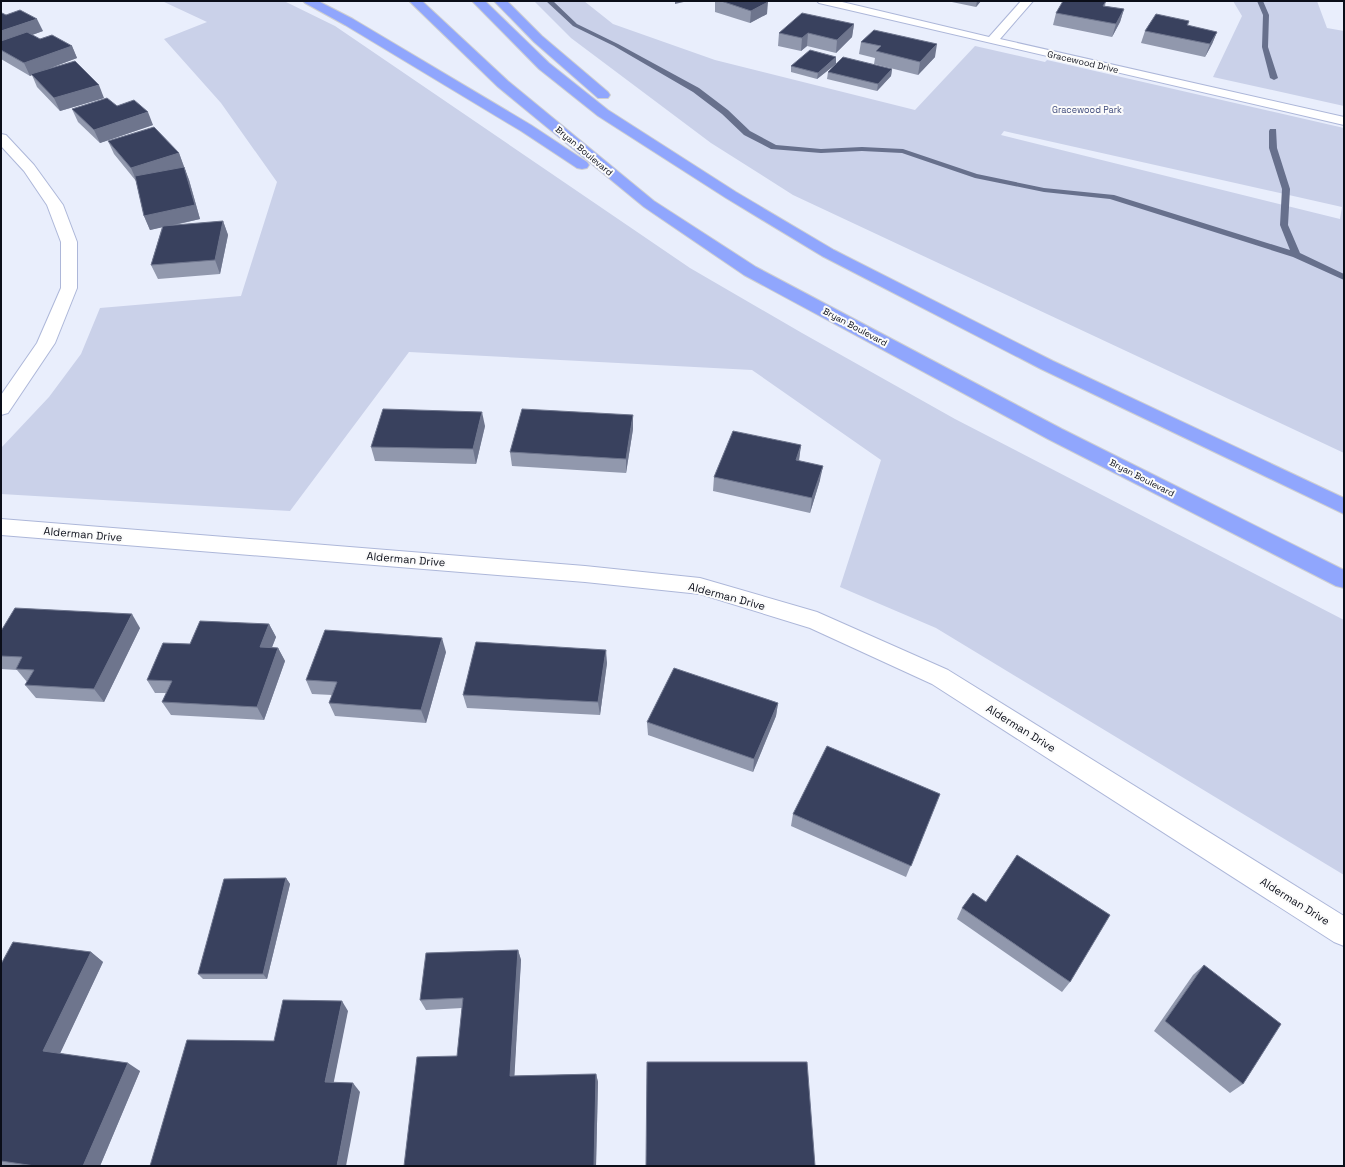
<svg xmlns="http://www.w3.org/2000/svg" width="1345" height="1167" viewBox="0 0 1345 1167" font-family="'Space Grotesk',sans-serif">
  <rect width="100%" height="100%" fill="#e9eefc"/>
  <g fill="#cad1e9" fill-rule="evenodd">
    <polygon points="162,1 284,1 335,26 690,268 802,333 955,419 1344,620 1344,875 936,628 840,587 881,460 752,370 409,352 290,511 1,494 1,448 49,397 81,354 100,308 241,296 277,182 221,103 164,39 207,22"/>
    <path d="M 534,1 L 584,1 L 613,24 L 715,60 L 915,110 L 975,46 L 1045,62 L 1047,60 L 1344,128 L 1344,453 L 793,195 L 711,143 L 571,38 ZM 1004,131 L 1342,207 L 1340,219 L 1001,135 Z"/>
    <polygon points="1233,1 1317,1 1327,28 1344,31 1344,106 1213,77 1242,16"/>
  </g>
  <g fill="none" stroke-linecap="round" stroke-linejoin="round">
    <g fill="#67708c" fill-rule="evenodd">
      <polygon points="546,1 553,1 577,24 618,44 699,88 728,110 750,131 776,145 821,149 862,147 903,149 977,174 1044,188 1114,195 1290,250 1280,225 1282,189 1269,148 1269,131 1270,129 1276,129 1277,148 1290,189 1288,225 1300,253 1344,274 1344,280 1293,257 1110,199 1044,192 975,178 902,153 862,151 821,153 771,149 744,135 722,114 693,92 614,46 573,26"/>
      <polygon points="1257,1 1263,1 1269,15 1268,47 1278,78 1274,80 1270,78 1262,47 1263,15"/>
    </g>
    <g stroke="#adb7d9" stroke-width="2">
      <g id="minor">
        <polygon points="817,1 838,1 989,37 1021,1 1033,1 1000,39 1344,117 1344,125 819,3"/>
        <polygon points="1,134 6,135 34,165 63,205 77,242 77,288 55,343 8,413 1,415 1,395 37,343 61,288 61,242 47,205 24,171 1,146"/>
        <polygon points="1,519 585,566 700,578 817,612 948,670 1344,916 1344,946 1334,942 932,684 810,628 700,594 585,582 1,535"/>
      </g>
    </g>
    <g stroke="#cecfd1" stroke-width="2">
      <g id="highway">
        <polygon points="303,1 318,1 353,19 531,125 587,162 589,165 587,168 582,169 577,168 521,131 345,25 305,3"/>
        <polygon points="409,1 422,1 508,81 654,201 756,267 1062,429 1344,570 1344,588 1336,586 1048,439 744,275 644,207 498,87"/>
        <polygon points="472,1 485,1 549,63 608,110 736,192 834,250 1053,361 1344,498 1344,514 1041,369 822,256 726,198 598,116 539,69"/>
        <polygon points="494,1 507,1 542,36 608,92 610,95 608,98 598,98 534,42"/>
      </g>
    </g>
    <use href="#minor" fill="#fff" fill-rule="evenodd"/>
    <use href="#highway" fill="#90a6fd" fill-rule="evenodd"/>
  </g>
  <g fill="#9198ad">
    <polygon points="715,1 766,1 767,14 750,23 715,12"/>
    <polygon points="947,1 981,1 976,7"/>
    <polygon points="1106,1 1105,6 1124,9 1120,22 1112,37 1053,25 1056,13"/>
    <polygon points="1,14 43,31 32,35 40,39 72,46 77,58 50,68 104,98 60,111 37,87 32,75 30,76 1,59"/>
    <polygon points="1189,21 1188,26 1217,32 1212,44 1205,57 1141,43 1145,31"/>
    <polygon points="854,24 852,37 836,53 807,46 801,51 778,46 779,33"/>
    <polygon points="861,42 935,57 918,75 874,64 875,58 859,54"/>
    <polygon points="836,57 836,64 817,79 791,72 791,66"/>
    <polygon points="892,69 891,76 877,91 827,79 828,72"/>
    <polygon points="117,106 153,125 100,143 78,122 72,109"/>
    <polygon points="108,141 179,153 189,180 200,219 171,226 223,221 228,235 220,274 158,279 151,265 162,227 150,230 144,216 136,181 114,154"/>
    <polygon points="485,426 476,464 375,461 371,447"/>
    <polygon points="633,429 626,473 512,466 510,452"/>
    <polygon points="801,445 799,461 820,480 810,513 713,491 714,477"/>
    <polygon points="269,624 276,637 272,647 278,648 285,661 264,720 171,715 162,702 166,693 155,693 147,680 190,644"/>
    <polygon points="140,628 104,702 36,698 25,685 27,682 17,670 1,669 1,631"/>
    <polygon points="446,652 426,723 335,716 329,703 332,695 312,694 306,680"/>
    <polygon points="607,663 600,715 467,708 463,695"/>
    <polygon points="778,703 776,716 753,772 648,735 647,722"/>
    <polygon points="940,794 906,877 791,826 793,814"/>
    <polygon points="286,878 290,884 267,979 203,979 198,974"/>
    <polygon points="962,908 1070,982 1062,992 957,919"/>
    <polygon points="518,950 521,960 514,1076 596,1074 598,1082 596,1166 457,1056 462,1008 426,1010 420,1000"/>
    <polygon points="91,952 103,962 60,1053 140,1071 100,1166 1,1166 1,964"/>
    <polygon points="1204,965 1243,1084 1230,1093 1154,1031 1193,975"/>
  </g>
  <g fill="#6e758d">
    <polygon points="675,1 688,1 675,4"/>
    <polygon points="977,1 981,1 976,7"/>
    <polygon points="768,2 767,14 750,23 751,11"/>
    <polygon points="1124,9 1120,22 1112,37 1116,24"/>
    <polygon points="37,19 43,31 1,46 1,31"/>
    <polygon points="854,24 852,37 836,53 837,40"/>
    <polygon points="1217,32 1212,44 1205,57 1210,44"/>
    <polygon points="808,33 807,46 801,51 802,38"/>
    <polygon points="937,44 935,57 918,75 920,62"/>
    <polygon points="72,46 77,58 32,75 31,74 32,75 30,76 24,63"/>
    <polygon points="836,57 836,64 817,79 818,73"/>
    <polygon points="892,69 891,76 877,91 878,84"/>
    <polygon points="99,85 104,98 60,111 54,98"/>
    <polygon points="148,112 153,125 100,143 94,130"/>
    <polygon points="179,153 184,167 137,182 131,168"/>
    <polygon points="184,167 189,180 200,219 150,230 144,216"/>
    <polygon points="223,221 228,235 220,274 215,260"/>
    <polygon points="482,412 485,426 476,464 473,449"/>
    <polygon points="633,415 633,429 626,473 626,459"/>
    <polygon points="801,445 799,459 794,474 796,460"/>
    <polygon points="823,466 820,480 810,513 812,498"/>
    <polygon points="132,614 140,628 104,702 94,689"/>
    <polygon points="269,624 276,637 267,660 260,647"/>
    <polygon points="442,638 446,652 426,723 421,710"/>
    <polygon points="278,648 285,661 264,720 257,707"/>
    <polygon points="606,650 607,663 600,715 598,702"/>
    <polygon points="778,703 776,716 753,772 754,759"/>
    <polygon points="286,878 290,884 267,979 263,974"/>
    <polygon points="518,950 521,960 514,1084 510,1076"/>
    <polygon points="91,952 103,962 57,1060 43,1051"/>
    <polygon points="342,1001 348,1011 332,1091 325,1082"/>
    <polygon points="128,1063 140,1071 100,1166 83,1166"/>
    <polygon points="596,1074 598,1082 596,1166 594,1166"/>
    <polygon points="353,1083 360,1092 346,1166 337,1166"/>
  </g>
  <g fill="#39415e" stroke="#6e758d">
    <polygon points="721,1 766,1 768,2 751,11"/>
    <polygon points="1063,1 1106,1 1103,6 1124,9 1116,24 1056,13"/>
    <polygon points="20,10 37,19 1,31 1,14 2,13 6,15"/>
    <polygon points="802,13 854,24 837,40 808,33 802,38 779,33"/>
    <polygon points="1156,14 1189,21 1187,25 1217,32 1210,44 1145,31"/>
    <polygon points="874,30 937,44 920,62 876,51 881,46 861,42"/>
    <polygon points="27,32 40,39 52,35 72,46 24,63 1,50 1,41"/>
    <polygon points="810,50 836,57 818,73 791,66"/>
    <polygon points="843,57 892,69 878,84 828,72"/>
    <polygon points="75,61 99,85 54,98 31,74"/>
    <polygon points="107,98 117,106 134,100 148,112 94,130 72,109"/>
    <polygon points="154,127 179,153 131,168 108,141"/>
    <polygon points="184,167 195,205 144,216 135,176"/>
    <polygon points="223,221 215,260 151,265 163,226"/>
    <polygon points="383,409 482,412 473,449 371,447"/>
    <polygon points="522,409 633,415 626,459 510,452"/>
    <polygon points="733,431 801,445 796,460 823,466 812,498 714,477"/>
    <polygon points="15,608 132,614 94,689 25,685 34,670 16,669 22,657 1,656 1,631"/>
    <polygon points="200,621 269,624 260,647 278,648 257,707 162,702 172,681 147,680 163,643 190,644"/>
    <polygon points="325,630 442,638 421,710 329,703 337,682 306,680"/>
    <polygon points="476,642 606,650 598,702 463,695"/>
    <polygon points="674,668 778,703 754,759 647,722"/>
    <polygon points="827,746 940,794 911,866 793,814"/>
    <polygon points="1017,855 1110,915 1070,982 962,908 973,893 986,902"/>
    <polygon points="286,878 263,974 198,974 224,879"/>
    <polygon points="13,942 91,952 43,1051 128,1063 83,1166 35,1166 1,1161 1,964"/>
    <polygon points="518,950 510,1076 596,1074 594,1166 404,1166 417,1057 457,1056 463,998 420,1000 426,953"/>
    <polygon points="1204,965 1281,1024 1243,1084 1165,1021"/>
    <polygon points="283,1000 342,1001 325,1082 353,1083 337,1166 150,1166 187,1040 274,1041"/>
    <polygon points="647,1062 807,1062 815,1166 646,1166"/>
  </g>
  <g text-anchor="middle" stroke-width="4" stroke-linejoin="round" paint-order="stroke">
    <g font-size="9" fill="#0b0e19" stroke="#fbfbfb">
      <text transform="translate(1083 62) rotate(13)" y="3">Gracewood Drive</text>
      <text transform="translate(584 151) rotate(40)" y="3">Bryan Boulevard</text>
      <text transform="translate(855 327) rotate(28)" y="3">Bryan Boulevard</text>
      <text transform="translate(1142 478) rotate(27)" y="3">Bryan Boulevard</text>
    </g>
    <g font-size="9" fill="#3d497b" stroke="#fbfbfb">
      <text x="1087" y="113">Gracewood Park</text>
    </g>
    <g font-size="11" fill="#0b0e19" stroke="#fbfbfb">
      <text transform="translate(83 534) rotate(5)" y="4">Alderman Drive</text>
      <text transform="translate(406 559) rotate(5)" y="4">Alderman Drive</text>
      <text transform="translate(727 596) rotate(15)" y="4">Alderman Drive</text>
      <text transform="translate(1021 728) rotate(32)" y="4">Alderman Drive</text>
      <text transform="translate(1295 901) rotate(32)" y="4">Alderman Drive</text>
    </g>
  </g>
  <rect width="1345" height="1167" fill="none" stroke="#0b0e19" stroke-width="4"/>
</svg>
